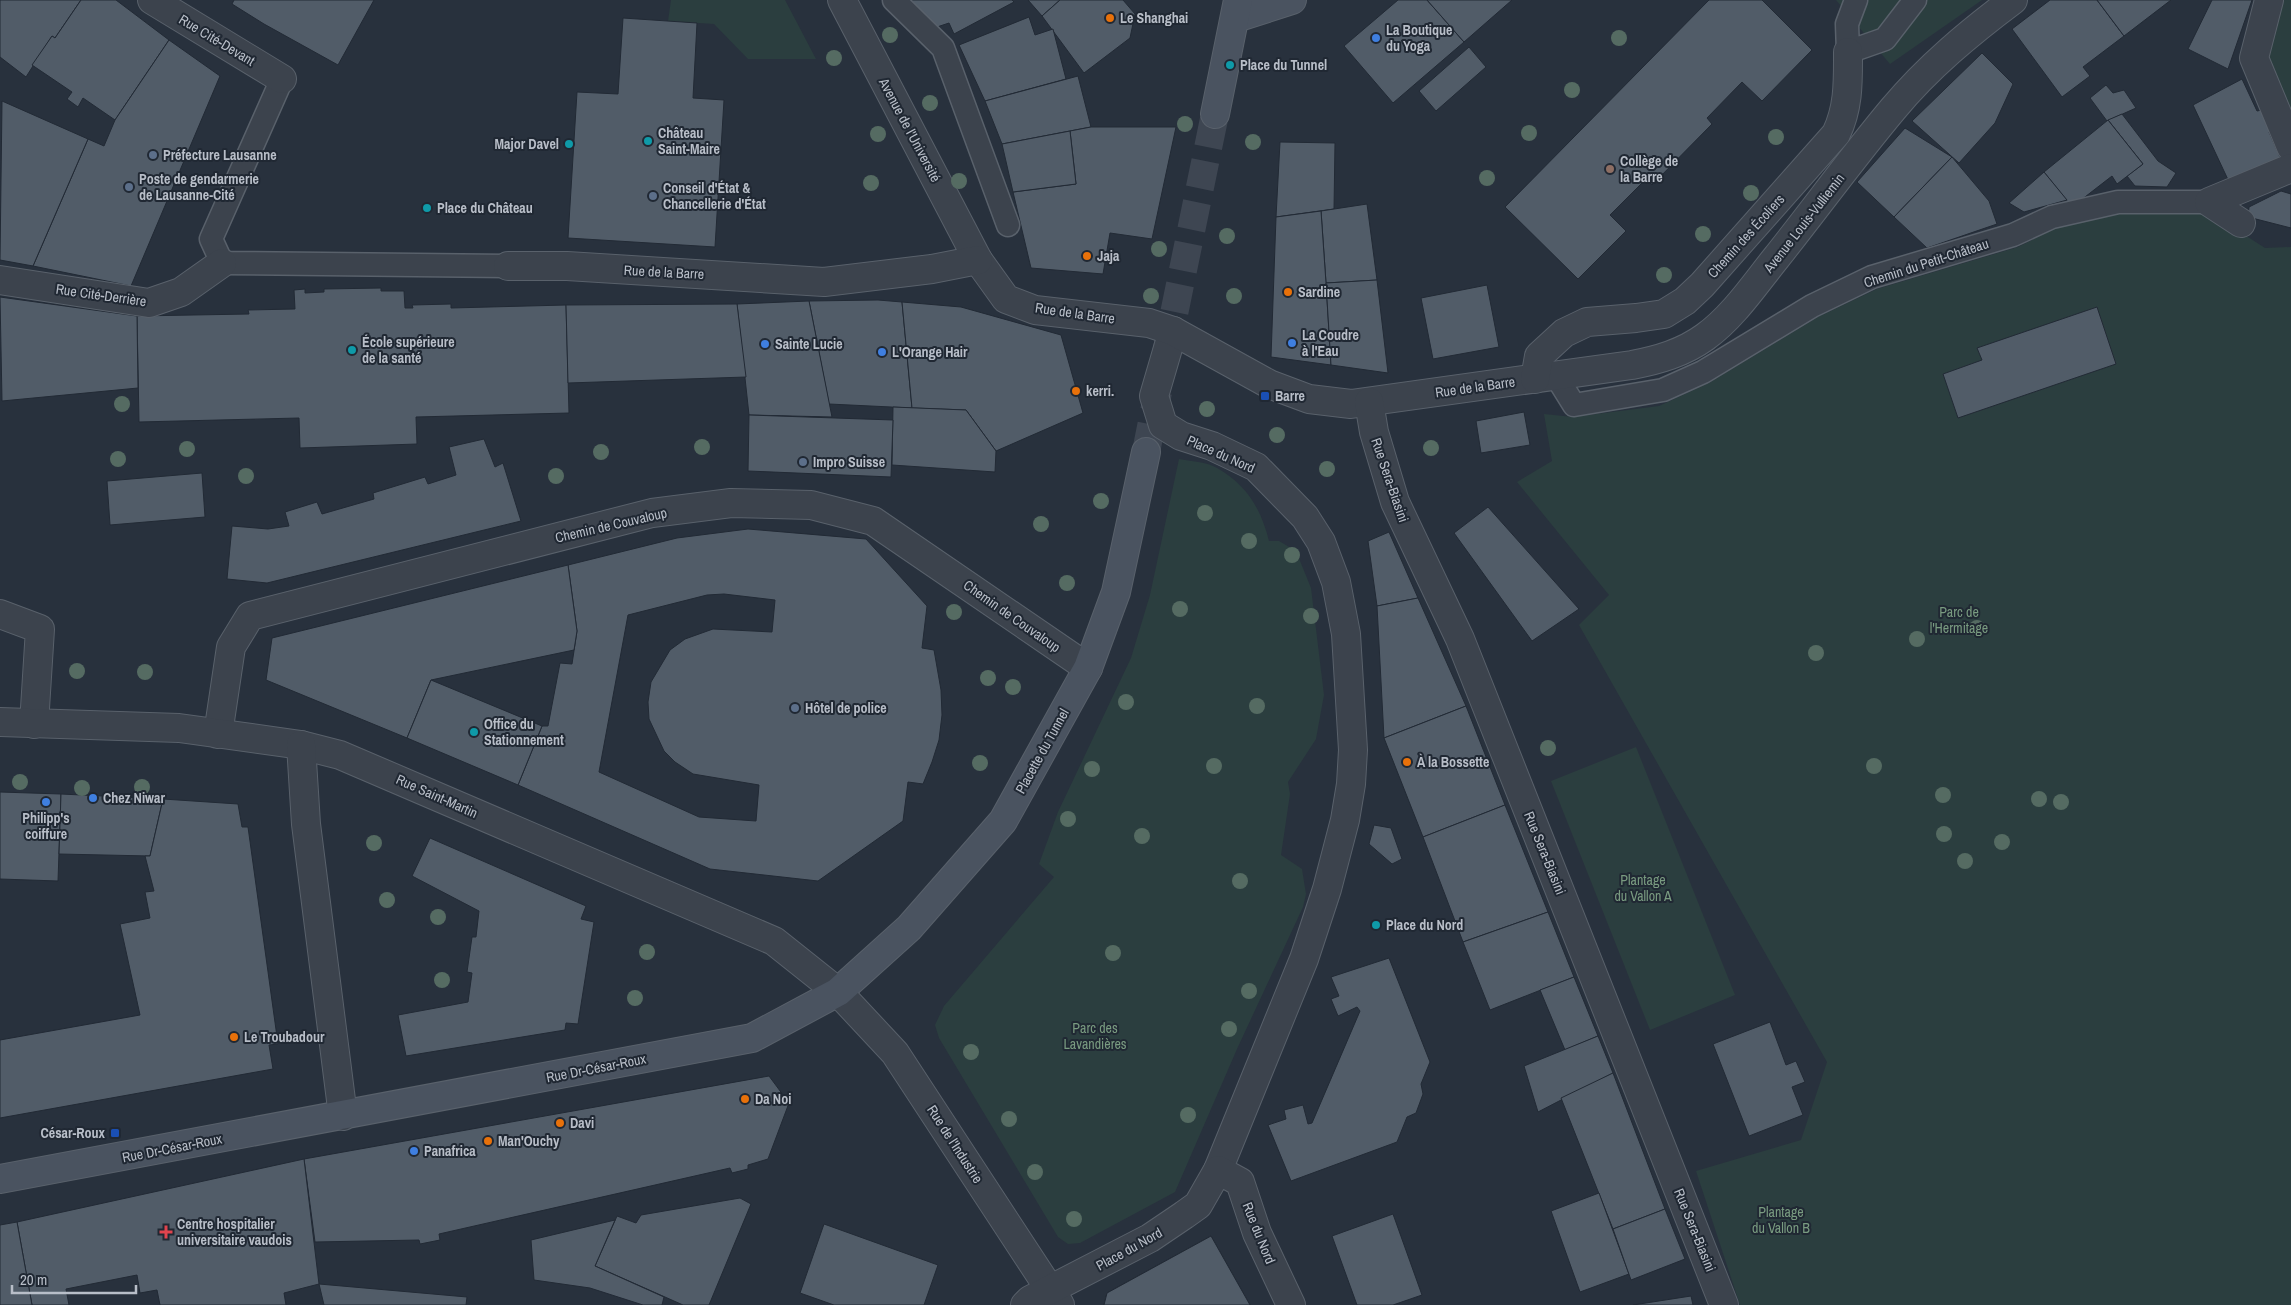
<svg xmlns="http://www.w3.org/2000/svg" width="2291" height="1305" viewBox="0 0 2291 1305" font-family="'Archivo Narrow',sans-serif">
  <rect width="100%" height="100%" fill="#28313d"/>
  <g fill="#2b3e3f">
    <polygon points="671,0 785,0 816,59 748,59 714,24 668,21"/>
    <polygon points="1836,0 1982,0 1890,64"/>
    <polygon points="2283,0 2291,0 2291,126 2265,62"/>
    <polygon points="2206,210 2265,248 2291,247 2291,1305 1740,1305 1696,1171 1801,1140 1827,1062 1579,625 1609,595 1517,482 1552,461 1544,414 1573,417 1659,406 1709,383 1818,317 1877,289 2018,247 2056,228 2113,211"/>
    <path d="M 1179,459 C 1190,461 1207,462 1217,468 C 1247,485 1261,509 1269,541 L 1279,541 L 1296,551 L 1311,588 L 1324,695 L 1316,739 L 1288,782 L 1290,794 L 1281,855 L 1302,869 L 1306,894 L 1303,907 L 1237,1049 L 1175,1192 L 1080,1243 L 1068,1244 L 1058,1237 L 939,1038 L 935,1025 L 944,1006 L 1054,877 L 1039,864 L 1058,812 L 1131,658 L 1150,595 Z"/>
    <polygon points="1636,747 1735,995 1650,1030 1551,781"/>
  </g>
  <g fill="#515c68" stroke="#222a35" fill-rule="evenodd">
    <polygon points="0,0 81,0 55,38 52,36 26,77 0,57"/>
    <polygon points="81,0 116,0 169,40 115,120 83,98 78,107 67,99 72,92 32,65 52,36 55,38"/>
    <polygon points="234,0 374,0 338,65 264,24 232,4"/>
    <polygon points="909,0 1012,0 1014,2 954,34 949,23 937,27"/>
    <polygon points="1028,0 1060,0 1042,16"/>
    <polygon points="1060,0 1123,0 1135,14 1130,38 1084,73 1042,16"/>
    <polygon points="1398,0 1427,0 1464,42 1393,103 1344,46"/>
    <polygon points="1427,0 1512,0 1464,42"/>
    <polygon points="1709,0 1762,0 1812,50 1762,101 1742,82 1707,118 1712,124 1652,185 1646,179 1610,215 1626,231 1578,279 1505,207"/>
    <polygon points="2050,0 2097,0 2124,36 2083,67 2090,76 2062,97 2012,29"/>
    <polygon points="2097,0 2171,0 2124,36"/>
    <polygon points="2212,0 2252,0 2228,69 2188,49"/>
    <polygon points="1029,17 1035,35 1053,29 1066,79 985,101 959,45"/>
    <polygon points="623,18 697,23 693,98 724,100 715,247 568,238 577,92 618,94"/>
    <polygon points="169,40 220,76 131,286 33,266 88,139 104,146 115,120"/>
    <polygon points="1469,47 1486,67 1436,111 1419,91"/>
    <polygon points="1982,53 2013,84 1995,123 1959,163 1912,121"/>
    <polygon points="1078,76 1091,127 1002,144 985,101"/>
    <polygon points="2242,79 2257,111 2262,110 2274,128 2269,132 2283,164 2231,186 2193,105"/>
    <polygon points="2106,85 2113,93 2124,90 2136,108 2107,121 2090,98"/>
    <polygon points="2,101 88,139 33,266 0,260"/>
    <polygon points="2122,114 2158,161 2176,173 2167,187 2135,186 2127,176 2143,164 2108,120"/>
    <polygon points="2108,120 2143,164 2117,184 2112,176 2072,207 2044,172"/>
    <polygon points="1091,127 1176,127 1152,239 1110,233 1103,274 1031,268 1013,192 1076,184 1070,131"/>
    <polygon points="1905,128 1952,157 1894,217 1857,182"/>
    <polygon points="1070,131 1076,184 1013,192 1002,144"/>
    <polygon points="1280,142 1335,143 1334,209 1276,217"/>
    <polygon points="1952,157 1989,201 1997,224 1927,248 1894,217"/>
    <polygon points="2044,172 2067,200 2024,212 2009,203"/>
    <polygon points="2281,191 2291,194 2291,228 2248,217 2249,207"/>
    <polygon points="1367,204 1377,280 1326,283 1321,211"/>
    <polygon points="1321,211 1326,283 1331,365 1271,357 1276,217"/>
    <polygon points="1377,280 1388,373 1331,365 1326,283"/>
    <polygon points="1487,285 1499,347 1433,359 1421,298"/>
    <polygon points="381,288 381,291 404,291 405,308 413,308 412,305 451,304 451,308 566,305 569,413 416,417 417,444 300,448 299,418 139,422 137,316 249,314 248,310 295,309 294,290 305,289 305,293 324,292 324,289"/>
    <polygon points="0,297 137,316 138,388 2,401"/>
    <polygon points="878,300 902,302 912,408 829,404 809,301"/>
    <polygon points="809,301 832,417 749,415 737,304"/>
    <polygon points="902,302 961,307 1061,335 1083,413 996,451 966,410 912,408"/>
    <polygon points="737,304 746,377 568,383 566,305"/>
    <polygon points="2097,307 2116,364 1958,418 1943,374 1982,360 1977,348"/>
    <polygon points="893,407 966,410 996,451 995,472 892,465"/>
    <polygon points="1524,412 1530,445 1481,453 1476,421"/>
    <polygon points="749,415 893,420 891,477 748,471"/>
    <polygon points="484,439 495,467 503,463 521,521 267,583 227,579 232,526 268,529 289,526 285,512 317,502 322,514 374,499 373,493 425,477 428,484 456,475 449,447"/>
    <polygon points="202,473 205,517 110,525 107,481"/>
    <polygon points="1488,507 1579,609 1532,641 1454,533"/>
    <path d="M 748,529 L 866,539 L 927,606 L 922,648 L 934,650 L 941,690 L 942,715 L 939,740 L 932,762 L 923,784 L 908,782 L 903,821 L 818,881 L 710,869 L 518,785 L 542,726 L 548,726 L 560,663 L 572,664 L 577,631 L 568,565 L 677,538 ZM 724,594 L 775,600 L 772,632 L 713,629 L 685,639 L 670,650 L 651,682 L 648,702 L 649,719 L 664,751 L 675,762 L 693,774 L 759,785 L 756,821 L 699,817 L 599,772 L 628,615 L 707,595 Z"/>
    <polygon points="1389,532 1418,598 1377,606 1368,541"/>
    <polygon points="568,565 577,631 574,650 431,680 407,738 266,680 272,638"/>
    <polygon points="1418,598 1466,706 1384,738 1377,606"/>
    <polygon points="431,680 542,726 518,785 407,738"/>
    <polygon points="1466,706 1505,805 1423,837 1384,738"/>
    <polygon points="0,792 61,794 58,881 0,879"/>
    <polygon points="61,794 163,799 150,856 59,854"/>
    <polygon points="163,799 238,804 242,827 248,827 278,1044 269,1045 273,1069 0,1118 0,1040 140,1015 120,924 150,918 145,892 154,891 145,856 150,856"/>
    <polygon points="1505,805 1548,912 1463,942 1423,837"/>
    <polygon points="1374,825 1391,828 1402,859 1392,864 1369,844"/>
    <polygon points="430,838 586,906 581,919 594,922 578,1024 566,1023 565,1030 406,1056 398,1015 468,1002 472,973 467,972 472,937 476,937 479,911 412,876"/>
    <polygon points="1548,912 1574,977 1490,1010 1463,942"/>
    <polygon points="1389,958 1430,1062 1421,1084 1423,1094 1416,1113 1407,1117 1397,1142 1291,1181 1268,1125 1286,1119 1284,1110 1303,1105 1308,1124 1312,1123 1360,1011 1357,1007 1338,1016 1331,999 1339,996 1331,977"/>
    <polygon points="1574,977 1598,1036 1565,1050 1540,990"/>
    <polygon points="1770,1022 1786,1065 1796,1061 1805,1082 1792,1087 1803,1115 1749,1136 1713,1044"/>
    <polygon points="1598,1036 1613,1073 1538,1112 1524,1066"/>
    <polygon points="1613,1073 1665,1209 1613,1229 1561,1098"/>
    <polygon points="769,1076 789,1103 768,1159 748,1165 748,1169 732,1173 730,1168 439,1234 440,1240 420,1244 419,1240 315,1242 304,1159"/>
    <polygon points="304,1159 319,1284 284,1293 286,1305 160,1305 157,1290 140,1293 137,1275 66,1289 69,1305 32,1305 17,1222"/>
    <polygon points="1599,1193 1629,1274 1580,1292 1551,1211"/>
    <polygon points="740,1198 751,1204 709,1305 683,1305 595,1266 617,1216 636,1223 641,1215"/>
    <polygon points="1665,1209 1685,1259 1631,1280 1613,1229"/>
    <polygon points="1393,1214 1422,1295 1393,1305 1357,1305 1332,1236"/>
    <polygon points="615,1220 595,1266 664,1297 662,1305 643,1305 590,1288 534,1280 531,1240"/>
    <polygon points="17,1222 32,1305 0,1305 0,1225"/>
    <polygon points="824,1224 938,1265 924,1305 834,1305 800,1293"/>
    <polygon points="1211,1236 1250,1305 1104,1305 1107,1293"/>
    <polygon points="1211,1236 1250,1305 1104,1305 1107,1293"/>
    <polygon points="319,1284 467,1297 466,1305 324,1305"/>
    <polygon points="1691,1296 1693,1305 1633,1305"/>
  </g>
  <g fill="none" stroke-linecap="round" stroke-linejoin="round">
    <g stroke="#3e4652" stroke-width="28" stroke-dasharray="28 14" stroke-linecap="butt">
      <polyline points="1166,353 1215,114"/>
      <polyline points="1146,452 1158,392"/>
    </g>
    <g stroke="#59616b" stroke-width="25">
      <g id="service">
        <polyline points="894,0 943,48 1008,225"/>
        <polyline points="1856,0 1847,24 1848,52 1885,39 1915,0"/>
        <polyline points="282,79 211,239 222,263 508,266"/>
        <polyline points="1556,376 1574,405 1663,390 1703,372 1812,306 1872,277 2013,235 2052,217 2118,202 2209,202"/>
      </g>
    </g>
    <g stroke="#59616b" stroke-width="30">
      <polyline id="pedestrian" points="1173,331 1154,396 1163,425 1181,436 1212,446 1256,467 1305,517 1321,542 1336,582 1346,634 1353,750 1351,784 1345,820 1327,889 1304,959 1218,1170"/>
    </g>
    <g stroke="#59616b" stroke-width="30">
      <g id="minor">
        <polyline points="152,0 282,79"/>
        <path d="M 842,0 L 978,260 L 1006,299 L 1035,310 L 1149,323 L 1173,331 L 1269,384 L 1309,399 L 1351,404 L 1632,365 C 1658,360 1683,353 1705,337 C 1733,317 1755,284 1776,258 C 1815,209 1852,158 1893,109 C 1928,67 1969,33 2013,0"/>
        <polyline points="2269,0 2254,58 2291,147"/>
        <polyline points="2241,223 2209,202 2291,168"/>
        <polyline points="508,266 567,266 824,282 932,269 978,260"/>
        <polyline points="0,280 149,303 181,292 222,263"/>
        <path d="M 1535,379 L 1539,356 L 1564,333 L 1587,322 L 1636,318 L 1664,314 L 1685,301 L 1702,285 L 1836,134 C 1849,107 1848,81 1848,52"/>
        <polyline points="1369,402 1374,432 1395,502 1460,639 1724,1305"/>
        <polyline points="0,614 40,629 34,724"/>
        <polyline points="218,734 231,647 250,616 652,513 731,503 811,505 873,521 1088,668"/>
        <polyline points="838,992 895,1053 1060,1305"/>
        <polyline points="1025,1305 1030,1300 1150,1238 1184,1215 1198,1205 1218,1170 1240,1182 1257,1233 1291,1305"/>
      </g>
    </g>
    <g stroke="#59616b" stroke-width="30">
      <g id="tertiary">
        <polyline points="0,722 179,728 301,745 340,755 774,941 838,992"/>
        <polyline points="301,745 306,824 343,1116"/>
      </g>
    </g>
    <g stroke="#59616b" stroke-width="30">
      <g id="secondary">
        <polyline points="1236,18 1292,0"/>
        <polyline points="1215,114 1238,0"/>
        <polyline points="0,1179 752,1038 838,992 909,928 1003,821 1088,668 1116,592 1146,452"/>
      </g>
    </g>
    <use href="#service" stroke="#3c434d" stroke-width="22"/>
    <use href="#pedestrian" stroke="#3c434d" stroke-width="28"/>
    <use href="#minor" stroke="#3c434d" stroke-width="28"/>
    <use href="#tertiary" stroke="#3c434d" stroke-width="28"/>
    <use href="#secondary" stroke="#4a5360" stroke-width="28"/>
  </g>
  <g fill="#556b62">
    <circle cx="890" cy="35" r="8"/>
    <circle cx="1619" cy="38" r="8"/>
    <circle cx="834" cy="58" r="8"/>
    <circle cx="1572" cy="90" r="8"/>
    <circle cx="930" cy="103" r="8"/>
    <circle cx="1185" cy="124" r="8"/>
    <circle cx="1529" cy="133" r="8"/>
    <circle cx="878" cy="134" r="8"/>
    <circle cx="1776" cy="137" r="8"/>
    <circle cx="1253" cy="142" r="8"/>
    <circle cx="1487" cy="178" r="8"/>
    <circle cx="959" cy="181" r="8"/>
    <circle cx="871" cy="183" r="8"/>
    <circle cx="1751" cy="193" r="8"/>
    <circle cx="1703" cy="234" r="8"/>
    <circle cx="1227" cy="236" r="8"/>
    <circle cx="1159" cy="249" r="8"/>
    <circle cx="1664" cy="275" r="8"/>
    <circle cx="1151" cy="296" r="8"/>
    <circle cx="1234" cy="296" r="8"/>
    <circle cx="122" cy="404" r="8"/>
    <circle cx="1207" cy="409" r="8"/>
    <circle cx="1277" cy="435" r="8"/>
    <circle cx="702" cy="447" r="8"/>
    <circle cx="1431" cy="448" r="8"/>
    <circle cx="187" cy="449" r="8"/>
    <circle cx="601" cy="452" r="8"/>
    <circle cx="118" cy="459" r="8"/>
    <circle cx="1327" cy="469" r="8"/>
    <circle cx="246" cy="476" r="8"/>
    <circle cx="556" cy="476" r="8"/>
    <circle cx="1101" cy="501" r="8"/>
    <circle cx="1205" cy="513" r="8"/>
    <circle cx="1041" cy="524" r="8"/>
    <circle cx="1249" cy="541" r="8"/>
    <circle cx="1292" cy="555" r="8"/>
    <circle cx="1067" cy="583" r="8"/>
    <circle cx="1180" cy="609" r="8"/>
    <circle cx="954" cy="612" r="8"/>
    <circle cx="1311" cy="616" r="8"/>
    <circle cx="1977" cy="628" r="8"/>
    <circle cx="1917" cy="639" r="8"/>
    <circle cx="1816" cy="653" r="8"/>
    <circle cx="77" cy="671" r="8"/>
    <circle cx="145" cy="672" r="8"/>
    <circle cx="988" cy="678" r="8"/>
    <circle cx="1013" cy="687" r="8"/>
    <circle cx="1126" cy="702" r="8"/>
    <circle cx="1257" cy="706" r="8"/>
    <circle cx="1548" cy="748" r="8"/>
    <circle cx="980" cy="763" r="8"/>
    <circle cx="1214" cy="766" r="8"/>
    <circle cx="1874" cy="766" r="8"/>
    <circle cx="1092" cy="769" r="8"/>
    <circle cx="20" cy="782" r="8"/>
    <circle cx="142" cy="787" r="8"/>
    <circle cx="82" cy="788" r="8"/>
    <circle cx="1943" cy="795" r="8"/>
    <circle cx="2039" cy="799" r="8"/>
    <circle cx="2061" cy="802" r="8"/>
    <circle cx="1068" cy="819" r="8"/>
    <circle cx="1944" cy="834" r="8"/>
    <circle cx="1142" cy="836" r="8"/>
    <circle cx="2002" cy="842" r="8"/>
    <circle cx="374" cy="843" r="8"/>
    <circle cx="1965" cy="861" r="8"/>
    <circle cx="1240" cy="881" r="8"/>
    <circle cx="387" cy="900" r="8"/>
    <circle cx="438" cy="917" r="8"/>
    <circle cx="647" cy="952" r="8"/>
    <circle cx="1113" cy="953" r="8"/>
    <circle cx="442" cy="980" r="8"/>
    <circle cx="1249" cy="991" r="8"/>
    <circle cx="635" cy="998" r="8"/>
    <circle cx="1229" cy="1029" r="8"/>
    <circle cx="971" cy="1052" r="8"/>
    <circle cx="1188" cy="1115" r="8"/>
    <circle cx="1009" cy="1119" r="8"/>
    <circle cx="1035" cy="1172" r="8"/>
    <circle cx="1074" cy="1219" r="8"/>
  </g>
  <g fill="#e8710a" stroke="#202833" stroke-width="2">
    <circle cx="1110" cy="18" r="5"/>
    <circle cx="1087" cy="256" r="5"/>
    <circle cx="1288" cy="292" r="5"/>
    <circle cx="1076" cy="391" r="5"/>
    <circle cx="1407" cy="762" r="5"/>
    <circle cx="234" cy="1037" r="5"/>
    <circle cx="745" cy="1099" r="5"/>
    <circle cx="560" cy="1123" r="5"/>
    <circle cx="488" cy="1141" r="5"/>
  </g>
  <g fill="#3f7fe0" stroke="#202833" stroke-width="2">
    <circle cx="1376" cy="38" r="5"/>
    <circle cx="1292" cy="343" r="5"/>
    <circle cx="765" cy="344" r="5"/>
    <circle cx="882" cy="352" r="5"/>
    <circle cx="93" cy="798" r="5"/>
    <circle cx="46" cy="802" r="5"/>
    <circle cx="414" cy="1151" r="5"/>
  </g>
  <g fill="#0f9aa8" stroke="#202833" stroke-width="2">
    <circle cx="1230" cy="65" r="5"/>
    <circle cx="648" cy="141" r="5"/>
    <circle cx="569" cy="144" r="5"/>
    <circle cx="427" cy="208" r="5"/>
    <circle cx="352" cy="350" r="5"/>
    <circle cx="474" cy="732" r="5"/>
    <circle cx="1376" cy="925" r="5"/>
  </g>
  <g fill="#5c6f8a" stroke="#202833" stroke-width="2">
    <circle cx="153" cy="155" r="5"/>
    <circle cx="129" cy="187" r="5"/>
    <circle cx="653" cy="196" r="5"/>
    <circle cx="803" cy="462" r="5"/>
    <circle cx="795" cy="708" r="5"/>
  </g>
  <circle fill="#8d6e63" stroke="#202833" stroke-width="2" cx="1610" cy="169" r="5"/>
  <g fill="#1a4fb4" stroke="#202833" stroke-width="2">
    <rect x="1260" y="391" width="10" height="10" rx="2.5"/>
    <rect x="110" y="1128" width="10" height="10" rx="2.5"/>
  </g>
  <path fill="#e0444e" stroke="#202833" stroke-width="2" d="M163.5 1224.5h5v5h5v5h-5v5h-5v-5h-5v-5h5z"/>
  <g text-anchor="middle" stroke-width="4" stroke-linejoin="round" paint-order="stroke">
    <g font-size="14" font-weight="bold" fill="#b8bec8" stroke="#202833" text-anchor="start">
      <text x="1120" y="23">Le Shanghai</text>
      <text x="1386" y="35">La Boutique<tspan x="1386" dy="16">du Yoga</tspan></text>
      <text x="1240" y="70">Place du Tunnel</text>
      <text x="658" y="138">Château<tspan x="658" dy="16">Saint-Maire</tspan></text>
      <text x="559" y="149" text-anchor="end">Major Davel</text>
      <text x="163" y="160">Préfecture Lausanne</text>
      <text x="1620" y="166">Collège de<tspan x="1620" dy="16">la Barre</tspan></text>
      <text x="139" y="184">Poste de gendarmerie<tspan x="139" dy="16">de Lausanne-Cité</tspan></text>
      <text x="663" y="193">Conseil d'État &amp;<tspan x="663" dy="16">Chancellerie d'État</tspan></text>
      <text x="437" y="213">Place du Château</text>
      <text x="1097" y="261">Jaja</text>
      <text x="1298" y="297">Sardine</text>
      <text x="1302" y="340">La Coudre<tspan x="1302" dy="16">à l'Eau</tspan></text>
      <text x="362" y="347">École supérieure<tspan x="362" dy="16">de la santé</tspan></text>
      <text x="775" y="349">Sainte Lucie</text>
      <text x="892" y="357">L'Orange Hair</text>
      <text x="1086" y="396">kerri.</text>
      <text x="1275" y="401">Barre</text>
      <text x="813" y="467">Impro Suisse</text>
      <text x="805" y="713">Hôtel de police</text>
      <text x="484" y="729">Office du<tspan x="484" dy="16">Stationnement</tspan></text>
      <text x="1417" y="767">À la Bossette</text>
      <text x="103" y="803">Chez Niwar</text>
      <text x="46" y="823" text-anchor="middle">Philipp's<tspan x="46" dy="16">coiffure</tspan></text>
      <text x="1386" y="930">Place du Nord</text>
      <text x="244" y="1042">Le Troubadour</text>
      <text x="755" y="1104">Da Noi</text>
      <text x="570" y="1128">Davi</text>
      <text x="105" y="1138" text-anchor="end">César-Roux</text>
      <text x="498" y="1146">Man'Ouchy</text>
      <text x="424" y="1156">Panafrica</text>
      <text x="177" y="1229">Centre hospitalier<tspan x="177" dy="16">universitaire vaudois</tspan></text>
    </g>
    <g font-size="14" fill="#b8bec8" stroke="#202833">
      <text transform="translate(217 40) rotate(31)" y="5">Rue Cité-Devant</text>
      <text transform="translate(910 130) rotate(62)" y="5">Avenue de l'Université</text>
      <text transform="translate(1804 223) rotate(-52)" y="5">Avenue Louis-Vulliemin</text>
      <text transform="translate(1746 236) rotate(-48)" y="5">Chemin des Écoliers</text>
      <text transform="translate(1926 263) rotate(-18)" y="5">Chemin du Petit-Château</text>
      <text transform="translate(664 272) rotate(3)" y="5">Rue de la Barre</text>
      <text transform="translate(101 295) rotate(8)" y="5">Rue Cité-Derrière</text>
      <text transform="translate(1075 313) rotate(8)" y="5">Rue de la Barre</text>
      <text transform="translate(1475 387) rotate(-8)" y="5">Rue de la Barre</text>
      <text transform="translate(1221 454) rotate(24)" y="5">Place du Nord</text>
      <text transform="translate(1390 480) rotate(71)" y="5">Rue Sera-Biasini</text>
      <text transform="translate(611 525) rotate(-13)" y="5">Chemin de Couvaloup</text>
      <text transform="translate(1012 616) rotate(35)" y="5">Chemin de Couvaloup</text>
      <text transform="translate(1042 751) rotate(-61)" y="5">Placette du Tunnel</text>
      <text transform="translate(437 796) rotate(24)" y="5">Rue Saint-Martin</text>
      <text transform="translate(1545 853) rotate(68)" y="5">Rue Sera-Biasini</text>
      <text transform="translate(596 1068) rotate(-11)" y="5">Rue Dr-César-Roux</text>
      <text transform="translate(955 1144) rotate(57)" y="5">Rue de l'Industrie</text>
      <text transform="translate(172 1148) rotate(-11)" y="5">Rue Dr-César-Roux</text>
      <text transform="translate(1695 1230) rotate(68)" y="5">Rue Sera-Biasini</text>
      <text transform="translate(1259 1233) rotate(68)" y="5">Rue du Nord</text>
      <text transform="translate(1129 1249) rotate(-29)" y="5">Place du Nord</text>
    </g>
    <g font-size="14" fill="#799b80" stroke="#202833">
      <text x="1959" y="617">Parc de<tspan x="1959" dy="16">l'Hermitage</tspan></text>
      <text x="1643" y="885">Plantage<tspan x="1643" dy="16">du Vallon A</tspan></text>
      <text x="1095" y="1033">Parc des<tspan x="1095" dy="16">Lavandières</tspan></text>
      <text x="1781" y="1217">Plantage<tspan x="1781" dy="16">du Vallon B</tspan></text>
    </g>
  </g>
  <path d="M12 1285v8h124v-8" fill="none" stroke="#b8bec8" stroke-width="2.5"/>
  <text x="20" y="1285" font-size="15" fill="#b8bec8" stroke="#202833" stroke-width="4" paint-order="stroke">20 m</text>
</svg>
